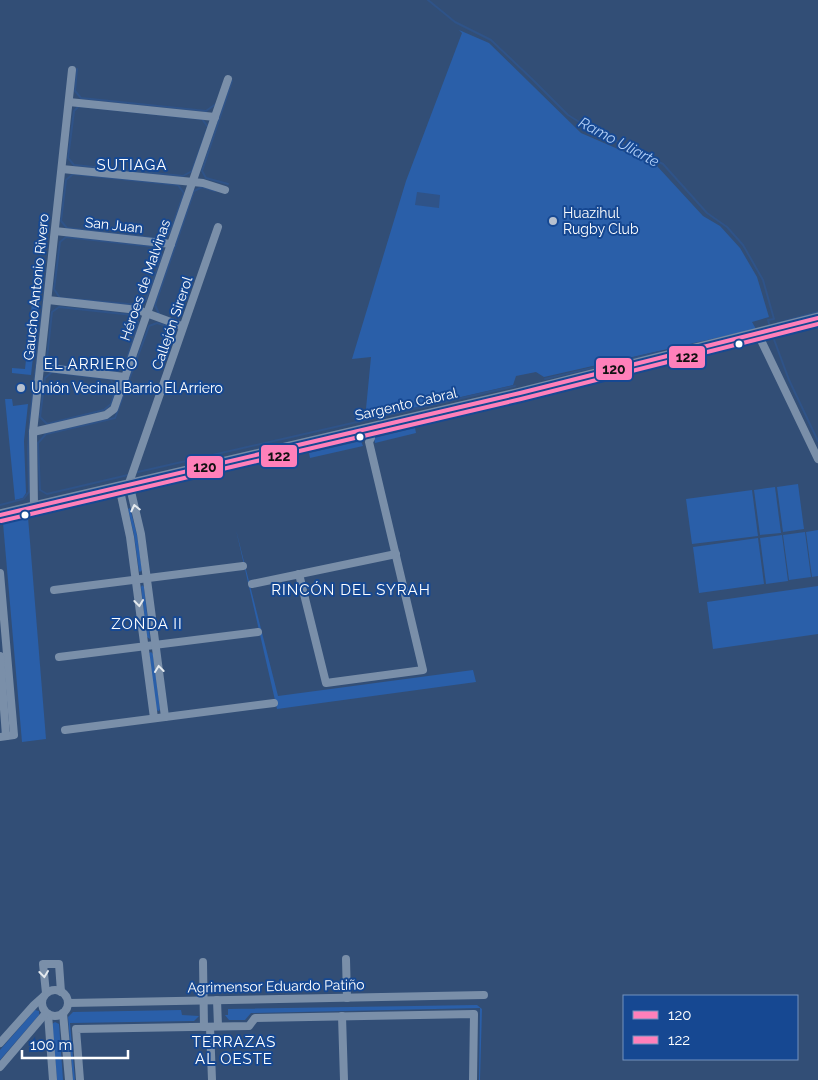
<svg xmlns="http://www.w3.org/2000/svg" width="818" height="1080" viewBox="0 0 818 1080" font-family="Raleway,sans-serif">
  <rect width="100%" height="100%" fill="#324e76"/>
  <g fill="#2a5fa9">
    <polygon points="459,30 489,43 581,133 657,166 703,216 720,226 740,248 757,277 769,317 752,322 756,329 544,377 536,372 516,376 513,385 365,419 371,357 352,359 406,181 462,33"/>
    <polygon points="36,265 43,266 31,375 12,373 12,368 25,369"/>
    <polygon points="5,399 12,399 13,406 28,404 24,441 26,493 23,498 15,500"/>
    <polygon points="415,428 416,433 375,443 374,438"/>
    <polygon points="361,441 363,446 310,458 309,453"/>
    <polygon points="798,484 804,529 783,532 777,487"/>
    <polygon points="775,487 781,533 760,535 754,490"/>
    <polygon points="752,490 758,536 692,544 686,499"/>
    <polygon points="130,508 137,535 142,570 140,572 139,571 134,535 128,509"/>
    <polygon points="28,517 46,739 22,742 3,523"/>
    <polygon points="236,530 278,696 473,670 476,682 277,709"/>
    <polygon points="818,530 818,576 812,577 806,532"/>
    <polygon points="805,532 811,577 789,580 783,535"/>
    <polygon points="782,535 788,581 766,584 760,538"/>
    <polygon points="758,538 764,584 699,593 693,547"/>
    <polygon points="142,585 144,587 150,639 147,637 141,587"/>
    <polygon points="818,586 818,634 713,649 707,602"/>
    <polygon points="151,652 153,654 160,709 159,711 156,710 149,653"/>
    <polygon points="477,1005 482,1009 480,1080 479,1080 480,1008 251,1013 245,1020 229,1020 225,1015 228,1015 228,1009"/>
    <polygon points="35,1010 39,1011 39,1015 0,1060 0,1050"/>
    <polygon points="181,1010 182,1015 199,1016 194,1021 70,1023 75,1080 73,1080 68,1017 73,1012"/>
    <polygon points="55,1022 59,1024 63,1080 57,1080 52,1024"/>
  </g>
  <polygon fill="#2f5388" points="417,192 440,195 439,208 415,205"/>
  <g fill="none" stroke-linecap="round" stroke-linejoin="round">
    <g stroke="#2f5388" stroke-width="2">
      <polyline points="428,0 455,22 491,40 533,80 568,115 589,128 663,164 707,213 727,227 743,245 763,280 774,319 768,320 770,327"/>
      <polyline points="77,69 75,91 81,98 206,111 216,104"/>
      <polygon points="79,106 202,119 208,127 192,171 183,176 74,165 68,158 74,111"/>
      <polygon points="73,174 178,185 184,193 170,233 161,239 67,228 61,221 66,180"/>
      <polyline points="228,184 206,178 202,171 232,81"/>
      <polygon points="66,237 157,247 162,256 146,300 139,305 60,298 54,289 60,242"/>
      <polygon points="59,307 133,315 139,323 124,367 117,372 52,365 47,358 52,312"/>
      <polyline points="159,314 155,305 194,191 202,187 215,191"/>
      <polyline points="778,323 818,312"/>
      <polyline points="772,334 789,380 818,441"/>
      <polygon points="52,372 110,379 116,387 111,404 104,410 47,424 40,417 45,378"/>
      <polyline points="545,379 660,352"/>
      <polyline points="138,472 515,386"/>
      <polyline points="128,475 47,494 40,490 38,443 46,434 115,418 149,326 157,323 176,329"/>
      <polyline points="0,505 23,499 29,492 28,449 30,419 47,268"/>
    </g>
    <g stroke="#7a8fa9" stroke-width="8">
      <polyline points="69,102 215,117"/>
      <polyline points="62,169 203,183 225,190"/>
      <polyline points="55,231 171,244"/>
      <polyline points="48,300 138,310 179,325"/>
      <polyline points="758,334 818,459"/>
      <polyline points="40,367 125,377"/>
      <polyline points="33,432 106,415 114,409 228,79"/>
      <polyline points="119,486 130,537 154,718"/>
      <polyline points="34,507 33,432 72,70"/>
      <polyline points="0,573 14,735 0,737"/>
      <polyline points="299,574 326,683 423,670 369,442 371,438 368,428"/>
      <polyline points="252,584 396,554"/>
      <polyline points="54,590 243,566"/>
      <polyline points="0,656 6,736"/>
      <polyline points="59,657 258,632"/>
      <polyline points="165,717 141,534 129,483 218,227"/>
      <polyline points="65,730 274,703"/>
      <polyline points="346,959 347,998"/>
      <polyline points="203,962 204,1027"/>
      <circle cx="55" cy="1003" r="13"/>
      <polyline points="46,993 43,964 59,964 61,992"/>
      <polyline points="217,1000 218,1026"/>
      <polyline points="68,1003 484,995"/>
      <polyline points="63,1013 69,1080"/>
      <polyline points="48,1014 53,1080"/>
      <polyline points="342,1016 344,1080"/>
      <polyline points="210,1027 212,1080"/>
      <polyline points="0,1043 34,1005 43,997"/>
      <polyline points="0,1067 46,1013"/>
      <polyline points="80,1080 76,1029 249,1026 255,1018 474,1014 473,1080"/>
    </g>
    <polyline stroke="#768aa5" stroke-width="11" points="0,515 520,393 818,318"/>
    <g stroke="#164892" stroke-width="8">
      <polyline id="bus-1" points="0,515 520,393 818,318"/>
    </g>
    <g stroke="#164892" stroke-width="8">
      <polyline id="bus-2" points="1,521 521,399 818,324"/>
    </g>
    <use href="#bus-1" stroke="#ff80ba" stroke-width="4"/>
    <use href="#bus-2" stroke="#ff80ba" stroke-width="4"/>
  </g>
  <defs><path id="oneway-chevron" d="M-2-3.5L2.5 0L-2 3.5" fill="none" stroke-width="1.6" stroke-linecap="round" stroke-linejoin="round" transform="scale(1.25)"/></defs>
  <g stroke="#e4e9ee">
    <use href="#oneway-chevron" transform="translate(135 508) rotate(-103)"/>
    <use href="#oneway-chevron" transform="translate(139 603) rotate(83)"/>
    <use href="#oneway-chevron" transform="translate(159 669) rotate(-97)"/>
    <use href="#oneway-chevron" transform="translate(44 974) rotate(83)"/>
  </g>
  <g fill="#b7c1cf" stroke="#164892" stroke-width="2">
    <circle cx="553" cy="221" r="5"/>
    <circle cx="21" cy="388" r="5"/>
  </g>
  <g fill="#fff" stroke="#164892" stroke-width="2">
    <circle cx="739" cy="344" r="4.5"/>
    <circle cx="360" cy="437" r="4.5"/>
    <circle cx="25" cy="515" r="4.5"/>
  </g>
  <g text-anchor="middle" stroke-width="4" stroke-linejoin="round" paint-order="stroke">
    <g font-size="14" fill="#fff" stroke="#164892" text-anchor="start">
      <text x="563" y="218">Huazihul<tspan x="563" dy="16">Rugby Club</tspan></text>
      <text x="31" y="393">Unión Vecinal Barrio El Arriero</text>
    </g>
    <g font-size="14" fill="#fff" stroke="#164892">
      <text transform="translate(114 225) rotate(6)" y="5">San Juan</text>
      <text transform="translate(145 280) rotate(-71)" y="5">Héroes de Malvinas</text>
      <text transform="translate(36 287) rotate(-84)" y="5">Gaucho Antonio Rivero</text>
      <text transform="translate(172 323) rotate(-71)" y="5">Callejón Sirerol</text>
      <text transform="translate(406 404) rotate(-13)" y="5">Sargento Cabral</text>
      <text transform="translate(276 986) rotate(-1)" y="5">Agrimensor Eduardo Patiño</text>
    </g>
    <g font-size="15" font-style="italic" fill="#b1cff7" stroke="#164892">
      <text transform="translate(619 142) rotate(28)" y="5">Ramo Uliarte</text>
    </g>
    <g font-size="15" letter-spacing="1" fill="#fff" stroke="#164892">
      <text x="132" y="170">SUTIAGA</text>
      <text x="91" y="369">EL ARRIERO</text>
      <text x="351" y="595">RINCÓN DEL SYRAH</text>
      <text x="147" y="629">ZONDA II</text>
      <text x="234" y="1047">TERRAZAS<tspan x="234" dy="17">AL OESTE</tspan></text>
    </g>
  </g>
  <g stroke="#164892" stroke-width="2">
    <rect x="668" y="345" width="38" height="24" rx="5" fill="#ff80ba"/>
    <rect x="595" y="357" width="38" height="24" rx="5" fill="#ff80ba"/>
    <rect x="260" y="444" width="38" height="24" rx="5" fill="#ff80ba"/>
    <rect x="186" y="455" width="38" height="24" rx="5" fill="#ff80ba"/>
  </g>
  <g font-size="14" text-anchor="middle" font-weight="bold" fill="#111">
    <text x="687" y="362">122</text>
    <text x="614" y="374">120</text>
    <text x="279" y="461">122</text>
    <text x="205" y="472">120</text>
  </g>
  <rect x="623" y="995" width="175" height="65" fill="#164892" stroke="#7391be"/>
  <rect x="633" y="1011" width="25" height="8" fill="#ff80ba" stroke="#7391be"/>
  <text x="668" y="1020" font-size="15" fill="#ffffff">120</text>
  <rect x="633" y="1036" width="25" height="8" fill="#ff80ba" stroke="#7391be"/>
  <text x="668" y="1045" font-size="15" fill="#ffffff">122</text>
  <path d="M22 1050v8h106v-8" fill="none" stroke="#ffffff" stroke-width="2.5"/>
  <text x="30" y="1050" font-size="15" fill="#ffffff" stroke="#164892" stroke-width="4" paint-order="stroke">100 m</text>
</svg>
